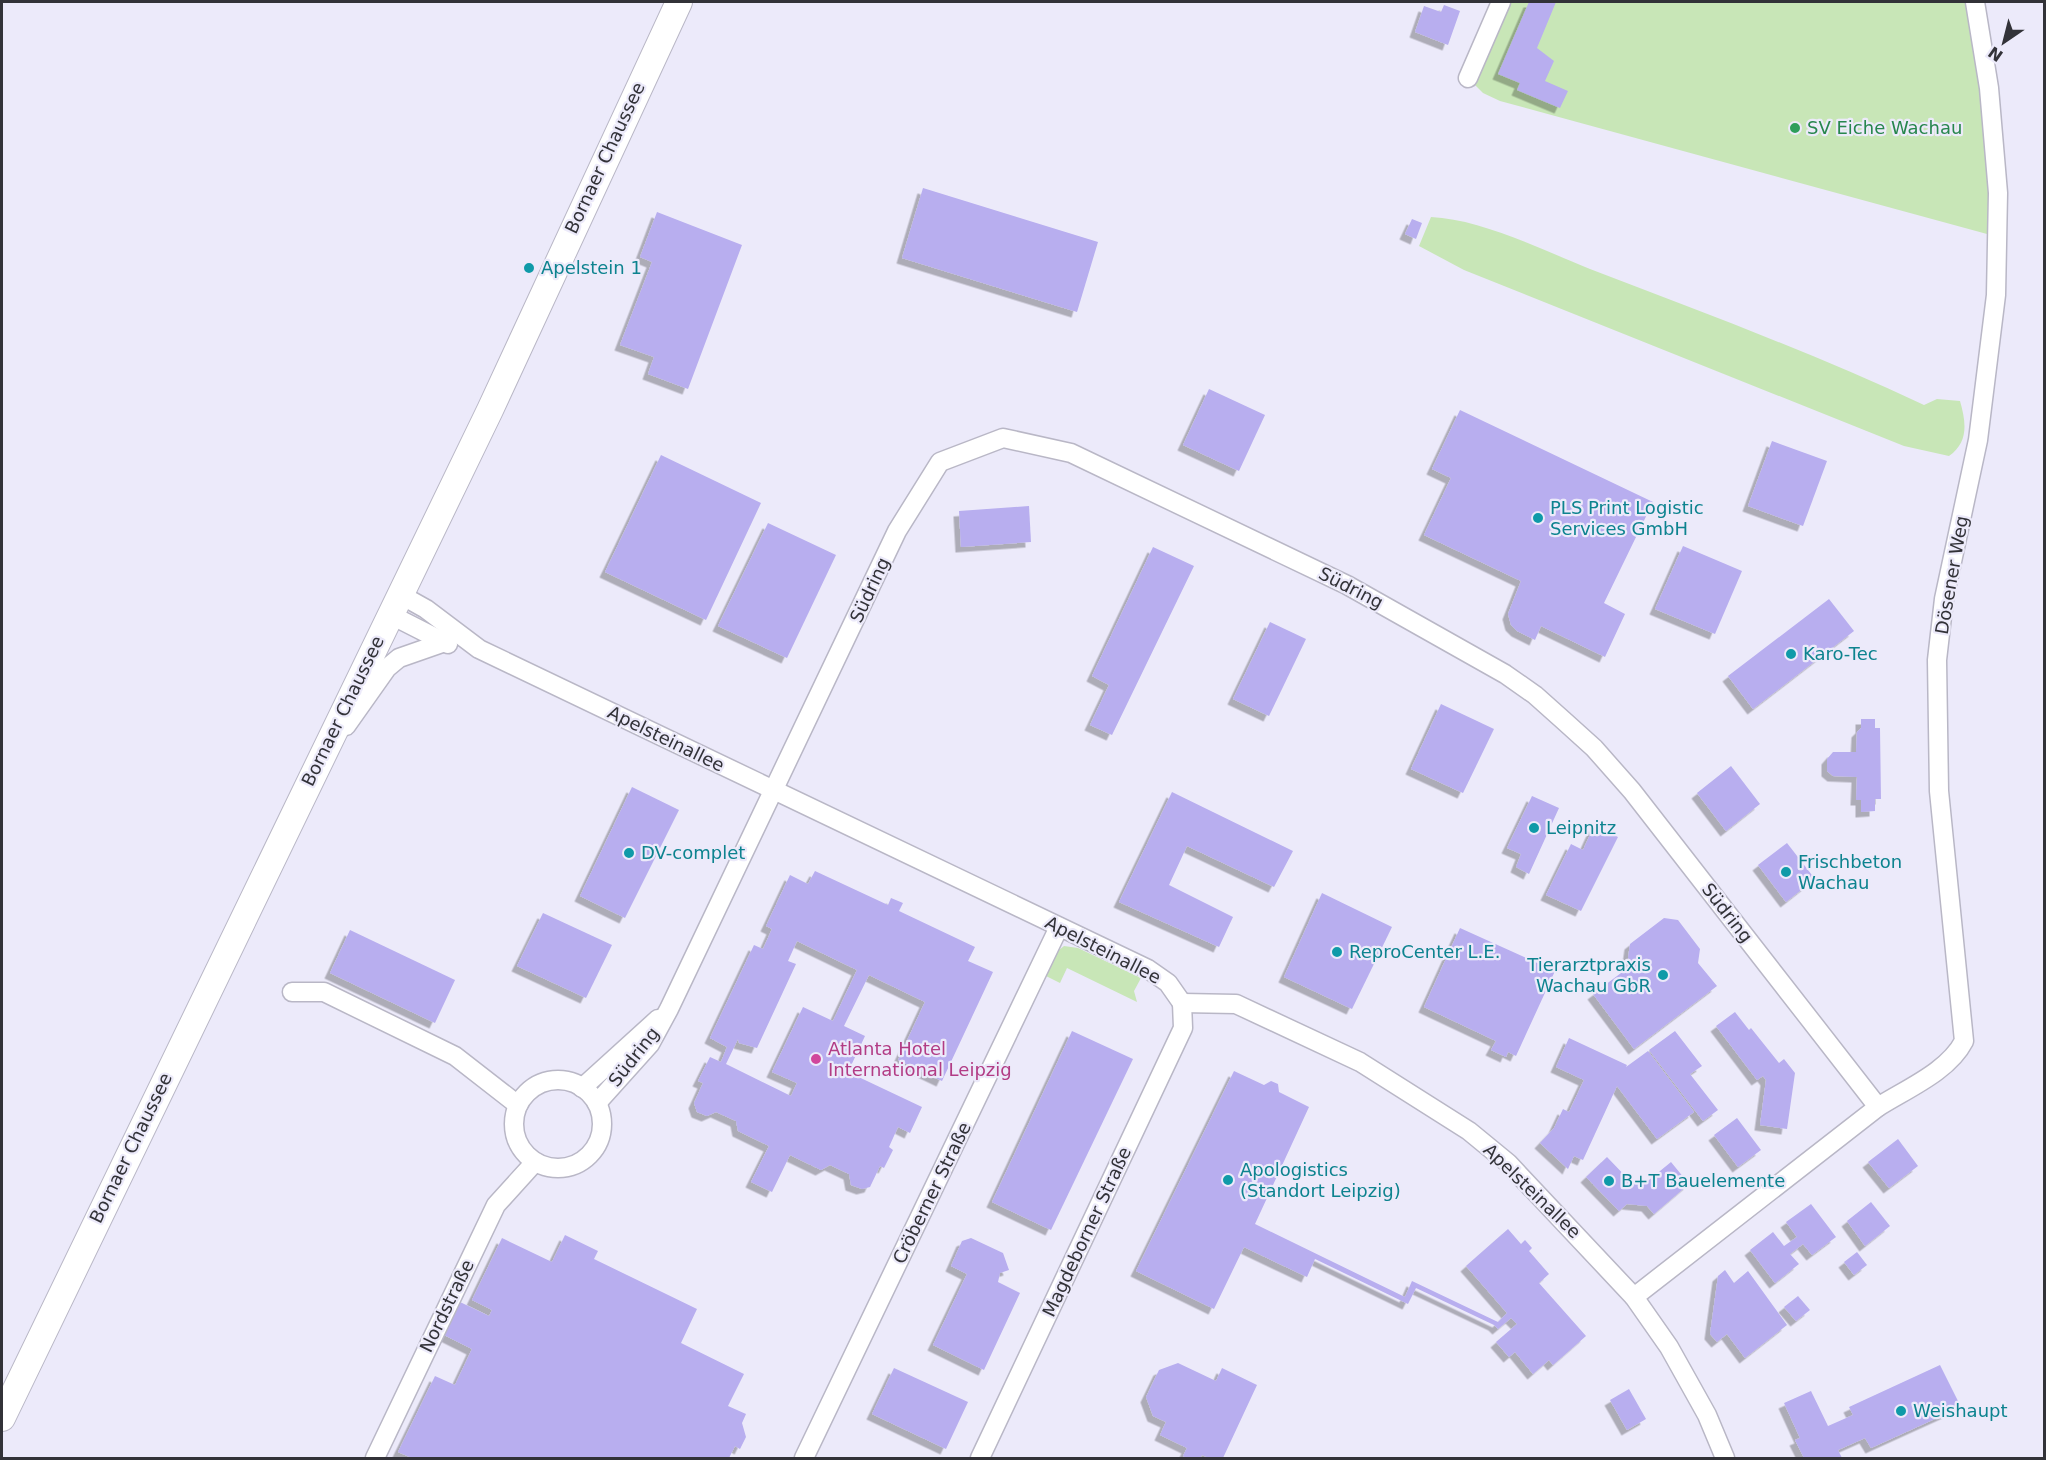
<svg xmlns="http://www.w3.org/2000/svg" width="2046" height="1460" viewBox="0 0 2046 1460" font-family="'DejaVu Sans',sans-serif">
  <defs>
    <filter id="shadow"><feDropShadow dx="-5.5" dy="5.5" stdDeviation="0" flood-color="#0004"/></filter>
  </defs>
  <rect width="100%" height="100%" fill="#eceafa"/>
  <g fill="#c8e6b7">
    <polygon points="1501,2 1975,2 1998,237 1500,101 1483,93 1468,78"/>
    <path d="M 1431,217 C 1480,219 1543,250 1590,269 C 1703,312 1815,354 1924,405 L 1937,399 L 1960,401 C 1966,422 1969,442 1949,456 L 1904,446 L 1464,270 L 1419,246 Z"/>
    <polygon points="1064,946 1078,948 1141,978 1134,991 1137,1002 1067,968 1060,983 1046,976 1059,950"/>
  </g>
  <g fill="#b8aeef" fill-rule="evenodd" filter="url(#shadow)">
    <polygon points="1529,2 1556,2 1537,48 1554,61 1545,81 1568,91 1560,108 1517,90 1520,83 1498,74"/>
    <polygon points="1444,5 1460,11 1448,45 1415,32 1424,6 1441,12"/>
    <polygon points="923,188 1098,242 1077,312 902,258"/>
    <polygon points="657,212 742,245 688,389 648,374 654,357 620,345 652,262 640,257"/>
    <polygon points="1412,219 1422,223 1416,239 1405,234"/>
    <polygon points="1209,389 1265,415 1239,471 1183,445"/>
    <polygon points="1460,410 1653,502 1604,603 1625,614 1605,657 1541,626 1535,640 1517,631 1511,625 1508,614 1521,581 1424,535 1451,478 1432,469"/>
    <polygon points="1772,441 1827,461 1803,526 1748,506"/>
    <polygon points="661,455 761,503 706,620 605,572"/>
    <polygon points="1029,506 1031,542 961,547 959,511"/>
    <polygon points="768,523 836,555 787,658 718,626"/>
    <polygon points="1683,546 1742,571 1715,634 1655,609"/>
    <polygon points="1153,547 1194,566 1112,735 1090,725 1109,685 1092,676"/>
    <polygon points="1829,599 1854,631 1753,709 1728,676"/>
    <polygon points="1270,622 1306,639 1269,716 1233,699"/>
    <polygon points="1441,704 1494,729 1463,793 1411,769"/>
    <polygon points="1861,719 1875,719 1875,728 1880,728 1881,799 1875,799 1875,811 1861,812 1861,800 1856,800 1857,777 1833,776 1827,771 1827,759 1833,752 1856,752 1857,732 1861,728"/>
    <polygon points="1731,766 1760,804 1726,831 1697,793"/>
    <polygon points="632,787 679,810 625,918 580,896"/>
    <polygon points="1172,792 1293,851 1274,887 1187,846 1169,885 1233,917 1219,947 1119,902"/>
    <polygon points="1532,796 1559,808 1529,874 1516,867 1521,854 1507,848"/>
    <polygon points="1594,826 1618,837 1581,911 1546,895 1571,844 1583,850"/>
    <polygon points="1787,843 1815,879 1786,902 1758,865"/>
    <path d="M 815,871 L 888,905 L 891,898 L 903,903 L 899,911 L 975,947 L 968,961 L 993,972 L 942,1081 L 898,1060 L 925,1002 L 869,975 L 844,1026 L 865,1036 L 848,1072 L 922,1107 L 910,1133 L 898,1127 L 889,1147 L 893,1150 L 884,1168 L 880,1166 L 870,1187 L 862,1189 L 851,1185 L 849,1174 L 830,1165 L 821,1170 L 790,1155 L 772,1192 L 751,1182 L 769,1146 L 738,1131 L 736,1121 L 716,1112 L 707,1116 L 697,1112 L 694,1103 L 703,1083 L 698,1081 L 710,1057 L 721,1062 L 727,1047 L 710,1038 L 754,945 L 763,949 L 772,929 L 766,926 L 790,875 L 808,884 ZM 797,941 L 857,970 L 833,1021 L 803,1007 L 772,1072 L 797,1083 L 791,1096 L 726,1064 L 738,1039 L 739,1043 L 757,1048 L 796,964 L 788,961 Z"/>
    <polygon points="1322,893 1392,927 1352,1009 1284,977"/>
    <polygon points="543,913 612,945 586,998 517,966"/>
    <polygon points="1664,918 1678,920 1700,949 1698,963 1717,986 1634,1049 1593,994 1633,964 1628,958 1630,944"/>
    <polygon points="1460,928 1555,971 1516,1056 1508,1052 1506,1057 1491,1050 1496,1041 1424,1007"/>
    <polygon points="350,930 455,980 435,1023 330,973"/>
    <polygon points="1735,1012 1749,1030 1751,1028 1779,1063 1784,1059 1795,1073 1787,1129 1760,1125 1766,1080 1763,1076 1757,1080 1716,1026"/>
    <polygon points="1072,1031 1133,1059 1051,1230 992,1202"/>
    <polygon points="1675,1031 1702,1066 1690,1074 1718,1110 1703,1121 1649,1050"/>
    <polygon points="1569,1038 1627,1065 1626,1067 1648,1051 1694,1112 1657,1139 1617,1086 1583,1160 1574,1156 1568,1169 1540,1143 1554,1128 1563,1109 1569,1112 1584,1080 1556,1067"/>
    <polygon points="1234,1071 1264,1085 1271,1081 1278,1084 1279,1092 1309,1107 1255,1224 1405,1297 1412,1281 1498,1322 1507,1313 1466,1266 1508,1229 1521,1244 1525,1240 1532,1248 1529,1251 1549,1274 1539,1283 1586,1336 1553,1365 1549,1360 1533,1374 1515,1352 1509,1357 1496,1342 1517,1324 1511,1318 1498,1329 1494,1325 1416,1288 1408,1304 1315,1259 1307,1277 1244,1247 1214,1309 1136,1271"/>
    <polygon points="1737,1118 1761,1150 1738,1167 1714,1135"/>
    <polygon points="1898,1139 1918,1166 1889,1188 1868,1162"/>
    <polygon points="1607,1157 1633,1184 1643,1185 1671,1162 1689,1184 1654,1214 1647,1206 1627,1204 1619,1211 1586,1177"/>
    <polygon points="1871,1202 1890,1226 1865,1246 1847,1221"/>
    <polygon points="1811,1204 1836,1237 1812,1255 1803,1244 1790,1254 1799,1264 1775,1283 1750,1250 1773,1232 1784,1246 1797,1237 1786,1222"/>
    <polygon points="565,1235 598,1251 594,1259 697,1309 681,1343 744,1374 728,1406 746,1414 742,1423 746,1437 740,1449 735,1446 729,1458 412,1458 398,1452 435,1376 455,1385 472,1349 444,1335 460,1302 489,1316 492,1310 472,1300 502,1238 552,1262"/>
    <polygon points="971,1238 1003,1253 1009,1270 1000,1273 998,1282 1020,1293 984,1370 933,1345 967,1274 951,1266 962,1241"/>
    <polygon points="1857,1252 1867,1265 1854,1275 1844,1262"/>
    <polygon points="1725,1270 1734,1283 1748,1271 1787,1325 1745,1358 1727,1334 1717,1342 1710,1334 1718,1276"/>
    <polygon points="1798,1296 1810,1310 1796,1321 1784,1307"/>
    <polygon points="1178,1363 1216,1381 1222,1368 1257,1385 1223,1458 1209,1458 1202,1455 1200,1458 1187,1458 1183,1456 1187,1448 1160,1435 1166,1422 1153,1416 1146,1397 1159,1370"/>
    <polygon points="1940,1365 1961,1407 1871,1448 1865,1438 1838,1450 1842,1458 1804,1458 1795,1440 1800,1438 1784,1403 1811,1391 1828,1426 1853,1415 1849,1407"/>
    <polygon points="894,1368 968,1402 946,1449 872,1414"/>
    <polygon points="1629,1389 1646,1419 1627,1430 1610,1400"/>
  </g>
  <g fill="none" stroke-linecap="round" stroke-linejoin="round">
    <g stroke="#b9b7c6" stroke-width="21">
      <g id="street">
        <polyline points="1468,78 1501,2"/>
        <polyline points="401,595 426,609 479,649 1148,969 1168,983 1182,1003"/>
        <polyline points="391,615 448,644"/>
        <polyline points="346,726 387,668 399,658 442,643"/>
        <polyline points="292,992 324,992 455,1056 518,1105"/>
        <polyline points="1182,1003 1236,1004 1360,1062 1469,1131 1508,1163 1634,1297 1669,1347 1707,1415 1725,1458"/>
        <circle cx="558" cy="1124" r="44"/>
        <polyline points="582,1088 658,1019"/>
        <polyline points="597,1103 650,1044 669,1009 897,531 940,462 1003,438 1071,453 1347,585 1505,674 1535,695 1563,720 1594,748 1632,791 1878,1107 1634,1297"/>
        <path d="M 1878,1107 C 1906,1089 1948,1072 1964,1041 L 1939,791 L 1937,660 L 1944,599 L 1978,440 L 1996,295 L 1998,193 L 1989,88 L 1975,2"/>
        <polyline points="375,1458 496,1205 535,1162"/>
        <polyline points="804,1458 1059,927"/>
        <polyline points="980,1458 1183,1028 1182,1003"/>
      </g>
    </g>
    <g stroke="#b9b7c6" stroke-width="28">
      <polyline id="secondary" points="2,1418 490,410 679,2"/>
    </g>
    <use href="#street" stroke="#fff" stroke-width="18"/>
    <use href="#secondary" stroke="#fff" stroke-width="26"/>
  </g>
  <circle fill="#2e9e5b" stroke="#eceafa" stroke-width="2" cx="1795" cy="128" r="6"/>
  <g fill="#0f9aa8" stroke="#eceafa" stroke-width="2">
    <circle cx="529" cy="268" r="6"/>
    <circle cx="1538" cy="518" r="6"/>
    <circle cx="1791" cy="654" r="6"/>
    <circle cx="1534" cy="828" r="6"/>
    <circle cx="629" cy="853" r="6"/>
    <circle cx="1786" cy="872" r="6"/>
    <circle cx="1337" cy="952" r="6"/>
    <circle cx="1663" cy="975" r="6"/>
    <circle cx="1228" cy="1180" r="6"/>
    <circle cx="1609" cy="1181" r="6"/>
    <circle cx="1901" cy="1411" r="6"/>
  </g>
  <circle fill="#d1479c" stroke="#eceafa" stroke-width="2" cx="816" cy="1059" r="6"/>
  <g text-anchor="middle" stroke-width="4.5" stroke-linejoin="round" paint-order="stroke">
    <g font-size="18" fill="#27864d" stroke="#eceafa" text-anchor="start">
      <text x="1807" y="134">SV Eiche Wachau</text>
    </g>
    <g font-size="18" fill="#323238" stroke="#eceafa">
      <text transform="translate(605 158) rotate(-65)" y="6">Bornaer Chaussee</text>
      <text transform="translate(1952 575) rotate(-80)" y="6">Dösener Weg</text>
      <text transform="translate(1351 588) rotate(27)" y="6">Südring</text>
      <text transform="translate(870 590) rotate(-65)" y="6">Südring</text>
      <text transform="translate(343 711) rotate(-64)" y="6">Bornaer Chaussee</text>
      <text transform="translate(666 739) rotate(26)" y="6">Apelsteinallee</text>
      <text transform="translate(1727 913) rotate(52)" y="6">Südring</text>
      <text transform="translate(1103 950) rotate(27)" y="6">Apelsteinallee</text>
      <text transform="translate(634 1057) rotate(-52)" y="6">Südring</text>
      <text transform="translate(131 1148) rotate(-64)" y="6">Bornaer Chaussee</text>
      <text transform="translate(1532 1191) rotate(44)" y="6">Apelsteinallee</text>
      <text transform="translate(932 1193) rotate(-64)" y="6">Cröberner Straße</text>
      <text transform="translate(1087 1232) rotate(-65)" y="6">Magdeborner Straße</text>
      <text transform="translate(447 1306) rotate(-64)" y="6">Nordstraße</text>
    </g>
    <g font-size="18" fill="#0d838f" stroke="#eceafa" text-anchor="start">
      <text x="541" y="274">Apelstein 1</text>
      <text x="1550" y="514">PLS Print Logistic<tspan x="1550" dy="21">Services GmbH</tspan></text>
      <text x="1803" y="660">Karo-Tec</text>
      <text x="1546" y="834">Leipnitz</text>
      <text x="641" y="859">DV-complet</text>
      <text x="1798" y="868">Frischbeton<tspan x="1798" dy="21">Wachau</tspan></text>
      <text x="1349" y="958">ReproCenter L.E.</text>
      <text x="1651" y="971" text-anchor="end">Tierarztpraxis<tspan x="1651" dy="21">Wachau GbR</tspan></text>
      <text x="1240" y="1176">Apologistics<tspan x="1240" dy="21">(Standort Leipzig)</tspan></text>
      <text x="1621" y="1187">B+T Bauelemente</text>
      <text x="1913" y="1417">Weishaupt</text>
    </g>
    <g font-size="18" fill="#b23c85" stroke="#eceafa" text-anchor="start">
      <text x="828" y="1055">Atlanta Hotel<tspan x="828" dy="21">International Leipzig</tspan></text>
    </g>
  </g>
  <rect width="2046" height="1460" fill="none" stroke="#323238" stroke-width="6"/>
  <g transform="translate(2004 42) rotate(215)" stroke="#eceafa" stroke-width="4.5" paint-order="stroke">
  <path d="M0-4.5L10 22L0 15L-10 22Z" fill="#323238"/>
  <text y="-9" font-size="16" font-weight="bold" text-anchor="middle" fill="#323238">N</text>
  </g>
</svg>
